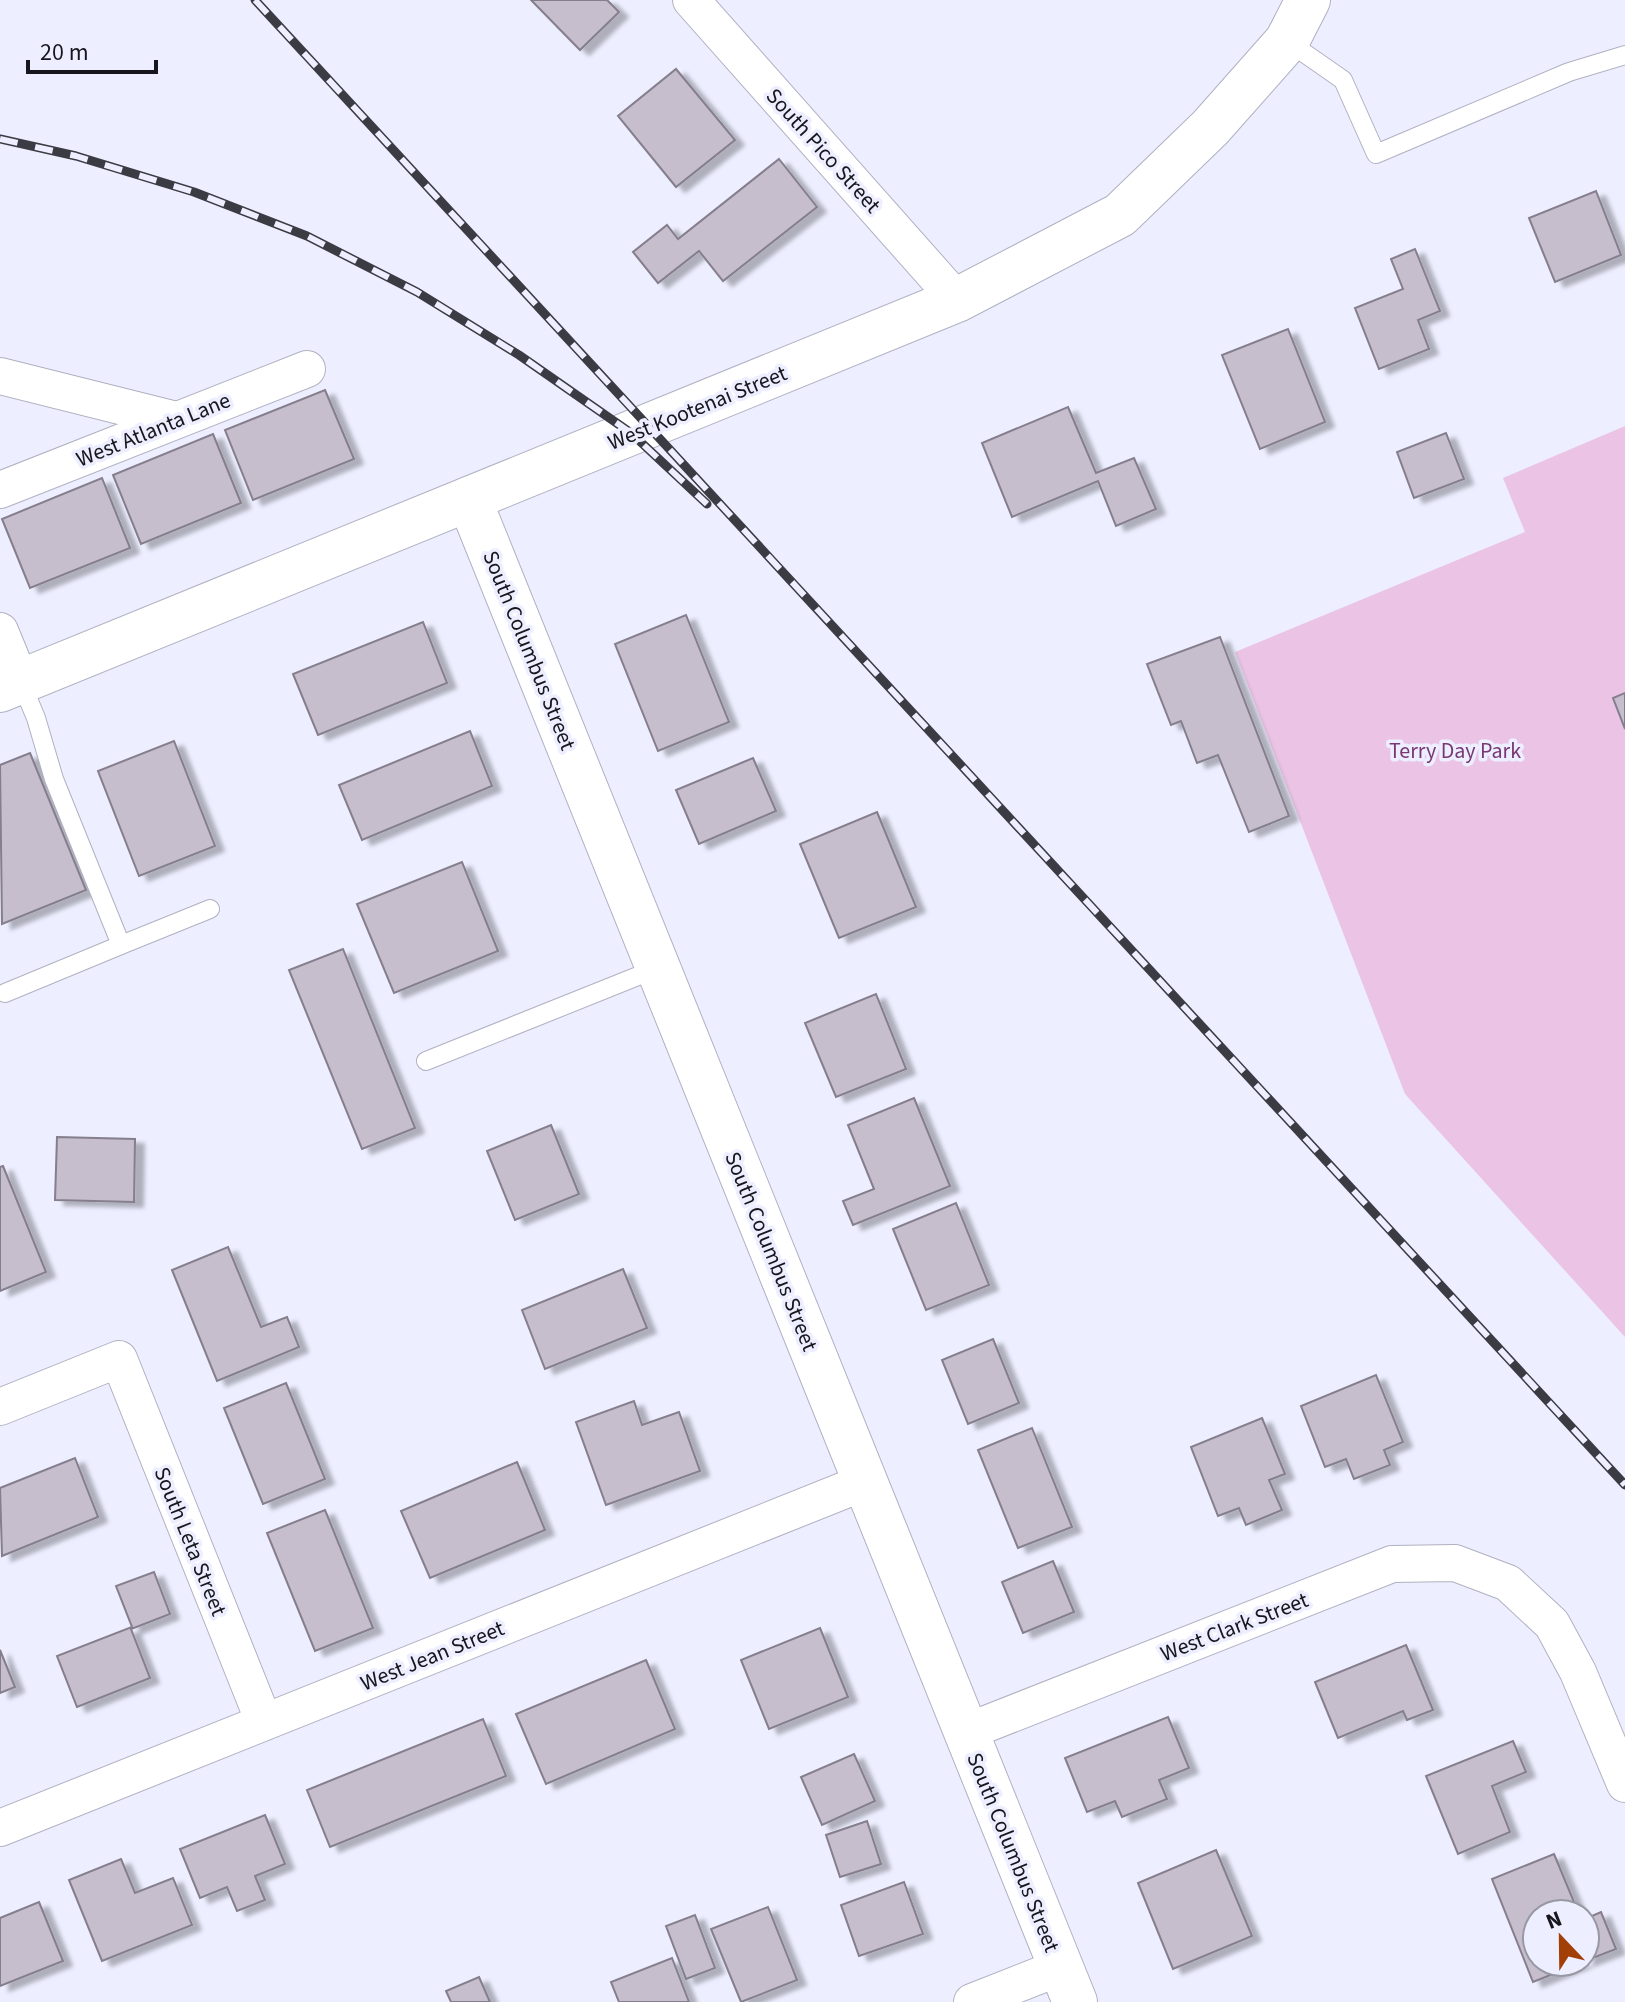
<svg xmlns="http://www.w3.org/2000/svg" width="1625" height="2002" viewBox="0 0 1625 2002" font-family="'Source Sans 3',sans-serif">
  <defs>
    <filter id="shadow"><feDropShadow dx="9" dy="5" stdDeviation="2" flood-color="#0004"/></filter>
  </defs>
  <rect width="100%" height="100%" fill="#edeeff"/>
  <polygon fill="#ebc3e5" points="1625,426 1625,1337 1405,1094 1235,652 1525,532 1503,478"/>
  <g fill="#c6becd" stroke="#857e8c" stroke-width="2" filter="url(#shadow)">
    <polygon points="531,0 607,0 619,12 580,50"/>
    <polygon points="676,69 735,140 676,187 618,116"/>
    <polygon points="779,159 817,207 723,281 699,251 658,283 633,252 667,225 678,239"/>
    <polygon points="1596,191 1621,255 1555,282 1529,218"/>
    <polygon points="1415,249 1440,311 1418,320 1429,349 1379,369 1355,308 1403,289 1391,259"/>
    <polygon points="1288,329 1325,422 1260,449 1222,355"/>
    <polygon points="325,390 354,459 253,500 225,430"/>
    <polygon points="1068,407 1096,473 1134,458 1156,509 1116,526 1098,481 1012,517 982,443"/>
    <polygon points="1446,433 1464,479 1414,498 1397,452"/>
    <polygon points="213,434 241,503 141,544 113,475"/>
    <polygon points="102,478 130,548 30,588 2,519"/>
    <polygon points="686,615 729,722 658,751 615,644"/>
    <polygon points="423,622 447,683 318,735 293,674"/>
    <polygon points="1220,637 1289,816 1249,832 1218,755 1197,763 1181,721 1171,725 1147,664"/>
    <polygon points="1625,693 1625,729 1613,698"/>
    <polygon points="470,731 492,786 362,840 339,785"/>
    <polygon points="174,741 215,846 139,876 98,771"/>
    <polygon points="30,753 86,890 2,924 0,765"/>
    <polygon points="753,758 776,811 699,844 676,790"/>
    <polygon points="877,812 916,907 839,938 800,844"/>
    <polygon points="462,862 498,951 394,993 357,904"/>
    <polygon points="343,949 415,1128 362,1149 289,970"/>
    <polygon points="876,994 906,1069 836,1097 805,1023"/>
    <polygon points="914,1098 950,1186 853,1225 843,1201 874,1189 848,1125"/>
    <polygon points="551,1125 579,1194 515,1220 487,1151"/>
    <polygon points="57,1137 135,1139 134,1202 55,1200"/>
    <polygon points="3,1166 46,1272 0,1291 0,1167"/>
    <polygon points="956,1203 989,1285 926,1310 893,1229"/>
    <polygon points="228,1247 261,1327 287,1317 299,1347 217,1381 172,1270"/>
    <polygon points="623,1269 647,1328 545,1369 522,1310"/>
    <polygon points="993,1339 1019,1403 968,1424 942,1360"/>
    <polygon points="1376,1375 1403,1442 1384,1450 1390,1465 1354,1479 1346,1459 1325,1467 1301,1406"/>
    <polygon points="286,1383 325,1479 263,1504 224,1408"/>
    <polygon points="634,1401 642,1425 679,1412 700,1471 606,1505 576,1422"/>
    <polygon points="1262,1418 1285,1474 1269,1480 1282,1510 1246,1525 1239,1508 1218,1516 1191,1447"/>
    <polygon points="1032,1428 1072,1527 1018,1548 978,1450"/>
    <polygon points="75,1458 98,1517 2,1556 0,1488"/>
    <polygon points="517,1462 545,1530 430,1578 401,1511"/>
    <polygon points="325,1510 373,1628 315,1651 267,1533"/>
    <polygon points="1053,1561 1074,1612 1023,1633 1002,1582"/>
    <polygon points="154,1572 170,1614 131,1629 150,1678 77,1707 57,1656 132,1627 116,1586"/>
    <polygon points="820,1628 848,1697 769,1729 741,1660"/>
    <polygon points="1406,1645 1433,1710 1407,1720 1403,1711 1338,1738 1315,1682"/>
    <polygon points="0,1650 15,1687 0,1693"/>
    <polygon points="646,1660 675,1729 546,1784 516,1714"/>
    <polygon points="1168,1717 1189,1768 1159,1780 1167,1799 1122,1817 1115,1801 1087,1812 1065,1758"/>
    <polygon points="483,1719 506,1776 330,1847 307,1790"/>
    <polygon points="1513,1741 1526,1772 1492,1786 1510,1832 1458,1854 1426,1776"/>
    <polygon points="854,1754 875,1801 822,1825 801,1777"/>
    <polygon points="265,1815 285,1864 255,1876 265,1900 237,1911 227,1887 200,1898 180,1849"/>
    <polygon points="867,1821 881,1864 840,1877 826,1835"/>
    <polygon points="1216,1850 1252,1936 1173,1969 1138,1883"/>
    <polygon points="1554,1854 1579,1914 1537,1914 1537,1962 1583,1962 1533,1982 1492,1879"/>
    <polygon points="121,1859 135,1893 173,1878 192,1925 102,1961 69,1880"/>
    <polygon points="904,1882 923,1934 859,1956 841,1905"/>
    <polygon points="39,1902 63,1961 0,1986 0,1918"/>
    <polygon points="768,1907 797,1980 741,2002 711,1929"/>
    <polygon points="1601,1912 1616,1949 1585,1961 1585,1919"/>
    <polygon points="695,1915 715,1968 686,1979 666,1926"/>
    <polygon points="672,1958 689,2002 619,2002 611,1982"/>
    <polygon points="479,1977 490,2002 451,2002 446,1991"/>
  </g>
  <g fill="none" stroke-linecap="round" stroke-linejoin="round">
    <g stroke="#b0b1c1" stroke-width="20">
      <g id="service">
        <polyline points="1287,41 1343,80 1376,154 1569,72 1625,55"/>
        <polyline points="21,682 36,718 54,779 121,945 210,909"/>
        <polyline points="5,993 121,945"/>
        <polyline points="426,1061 658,968"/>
      </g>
    </g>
    <g stroke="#b0b1c1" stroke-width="38">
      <g id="minor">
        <polyline points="691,0 957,300"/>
        <polyline points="0,376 176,420"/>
        <polyline points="0,490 307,369"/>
        <polyline points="0,631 21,682"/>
        <polyline points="0,1407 119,1359 264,1722"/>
        <polyline points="966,1732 1392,1564 1455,1563 1508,1583 1552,1624 1578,1672 1625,1784"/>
        <polyline points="0,1828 865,1482"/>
        <polyline points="972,2002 1061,1967"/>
      </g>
    </g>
    <g stroke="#b0b1c1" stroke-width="46">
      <polyline id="tertiary" points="469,499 1075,2002"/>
    </g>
    <g stroke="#b0b1c1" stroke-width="46">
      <polyline id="secondary" points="0,690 957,300 1120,215 1210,128 1287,41 1308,0"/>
    </g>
    <use href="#service" stroke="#fff" stroke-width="18"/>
    <use href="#minor" stroke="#fff" stroke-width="36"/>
    <use href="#tertiary" stroke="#fff" stroke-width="44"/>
    <use href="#secondary" stroke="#fff" stroke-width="44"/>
    <g stroke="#3b3b43" stroke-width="9">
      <g id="rail">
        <polyline points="255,0 1625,1485"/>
        <polyline points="0,139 76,156 194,192 307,236 417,292 519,355 631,433 707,504"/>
      </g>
    </g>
    <use href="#rail" stroke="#edeeff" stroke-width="6" stroke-dasharray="18" stroke-linecap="butt"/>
  </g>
  <g text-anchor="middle" stroke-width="7" stroke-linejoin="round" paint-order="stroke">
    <g font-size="22" fill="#16161c" stroke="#edeeff">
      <text transform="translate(824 150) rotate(48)" y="8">South Pico Street</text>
      <text transform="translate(697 407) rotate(-22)" y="8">West Kootenai Street</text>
      <text transform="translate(153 429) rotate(-22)" y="8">West Atlanta Lane</text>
      <text transform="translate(530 650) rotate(68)" y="8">South Columbus Street</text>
      <text transform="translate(772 1251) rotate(68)" y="8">South Columbus Street</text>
      <text transform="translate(191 1541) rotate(68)" y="8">South Leta Street</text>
      <text transform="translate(1234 1626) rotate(-21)" y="8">West Clark Street</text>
      <text transform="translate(432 1655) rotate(-22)" y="8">West Jean Street</text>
      <text transform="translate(1014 1852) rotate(68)" y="8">South Columbus Street</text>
    </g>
    <g font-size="22" fill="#7a3873" stroke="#edeeff">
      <text x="1455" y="758">Terry Day Park</text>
    </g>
  </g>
  <g transform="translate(1561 1938) rotate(338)"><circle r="38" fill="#edeeff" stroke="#9798a4" stroke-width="2"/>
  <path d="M0-6L14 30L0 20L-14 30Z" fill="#a23f06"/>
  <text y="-12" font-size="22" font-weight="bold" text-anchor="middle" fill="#16161c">N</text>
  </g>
  <path d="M28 60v12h128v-12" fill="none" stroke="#16161c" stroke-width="4"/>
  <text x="40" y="60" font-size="24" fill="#16161c" stroke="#edeeff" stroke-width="6" paint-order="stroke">20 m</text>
</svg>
